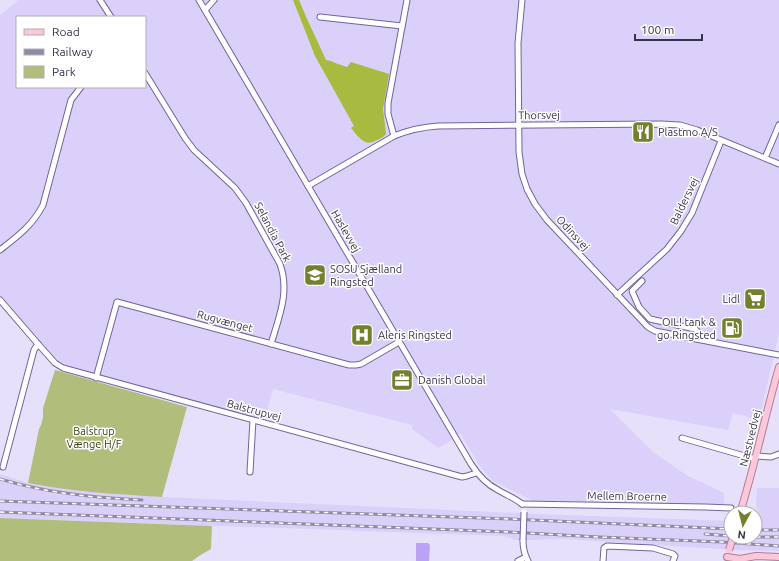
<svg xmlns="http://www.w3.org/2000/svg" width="779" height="561" viewBox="0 0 779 561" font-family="Ubuntu,sans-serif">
  <rect width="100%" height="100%" fill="#e7e0fa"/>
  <g fill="#dbd0fa" fill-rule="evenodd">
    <path d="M 19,0 L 779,0 L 779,334 L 759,420 L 733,413 L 728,430 L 610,409 L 653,452 L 688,476 L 724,493 L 724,504 L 533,501 L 493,481 L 481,468 L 460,433 L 449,442 L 438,448 L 412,429 L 412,425 L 273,389 L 265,419 L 69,367 L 53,356 L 0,295 L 0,15 ZM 17,17 L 145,17 L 145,87 L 17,87 Z"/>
    <polygon points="0,474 28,483 42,486 77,490 162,497 517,513 538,514 731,521 731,537 755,537 755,520 757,518 758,514 756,505 757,488 779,488 779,551 737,550 563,539 529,540 516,540 503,536 0,518"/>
  </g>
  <g fill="#b1bd7b">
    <path d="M 55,370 L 187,407 L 162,497 C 117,494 72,492 28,483 L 39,429 L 41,425 L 43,417 L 43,408 Z"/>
    <polygon points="0,518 212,526 211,549 199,556 192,561 0,561"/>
  </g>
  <path fill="#a8ba3f" d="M 293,0 L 299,0 C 307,20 317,40 326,60 L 331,61 L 335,63 L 347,67 L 351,62 L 354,63 L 389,74 L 383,109 L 386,134 C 383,138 379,139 375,141 C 364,147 358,136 351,128 L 354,126 L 315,56 Z"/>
  <polygon fill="#baa2f4" points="416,543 428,543 430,545 429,561 416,561"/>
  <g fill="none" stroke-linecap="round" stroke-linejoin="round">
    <g stroke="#73639a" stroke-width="7">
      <g id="minor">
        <polyline points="100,0 111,17"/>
        <path d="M 199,0 L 471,464 C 478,475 486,484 498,490 C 506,495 515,498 522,504"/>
        <polyline points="522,0 518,43 519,152 522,174 527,189 535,204 547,220 648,327 655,331 779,355"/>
        <polyline points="205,10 214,0"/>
        <polyline points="320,17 402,26"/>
        <path d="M 145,73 L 185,138 L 194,150 L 235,188 L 246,203 L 280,264 C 290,292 279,317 271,344"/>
        <polyline points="394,136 388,114 388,103 407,0"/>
        <polyline points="765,158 779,125"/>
        <path d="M 308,186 L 394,136 C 409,130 422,127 438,126 L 661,124 L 680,125 L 697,130 L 779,164"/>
        <path d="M 0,250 C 18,236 32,226 43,205 L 71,100 L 81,87"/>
        <polyline points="642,281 632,291 639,307 650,319 695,329 698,332 697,339"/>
        <polyline points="617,295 667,249 681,231 692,213 721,141"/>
        <polyline points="0,300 38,344 55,363 63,368 462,477 467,476 476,473"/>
        <polyline points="96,378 117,302 349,365 356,365 361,364 399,342"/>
        <polyline points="682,438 755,459"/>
        <polyline points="756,456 771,457 779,454"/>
        <polyline points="3,467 34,350 38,344"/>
        <polyline points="250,472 253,420"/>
        <polyline points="522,504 705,507 731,508"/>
        <path d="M 523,540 C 523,547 524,554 528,561"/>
        <polyline points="518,561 526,557"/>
        <polyline points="603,561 604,548 607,546 653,548 673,554 675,556 673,561"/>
      </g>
    </g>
    <g stroke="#b57b97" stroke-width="8">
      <g id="major">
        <path d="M 740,513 C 755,465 765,416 779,367"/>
        <polyline points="727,557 740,559 756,556 779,557"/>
      </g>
    </g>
    <use href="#minor" stroke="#fff" stroke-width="5"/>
    <use href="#major" stroke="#fbc8da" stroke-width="6"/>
    <g stroke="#918aa4" stroke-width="3">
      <g id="rail">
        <path d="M 0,479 C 46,493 94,498 142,500"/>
        <polyline points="0,501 510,519 731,529"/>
        <polyline points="0,512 509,532 599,537 722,542 779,546"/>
        <polyline points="755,530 779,530"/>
        <polyline points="705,534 731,536"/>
        <polyline points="729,537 779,537"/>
      </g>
    </g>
    <use href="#rail" stroke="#fff" stroke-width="1.5" stroke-dasharray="4.5" stroke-linecap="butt"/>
    <g stroke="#73639a" stroke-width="7" stroke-linecap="butt">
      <polyline id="minor-bridge" points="523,540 524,512"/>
    </g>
    <g stroke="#b57b97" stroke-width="8" stroke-linecap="butt">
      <polyline id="major-bridge" points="729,550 733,537"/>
    </g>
    <use href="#minor-bridge" stroke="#fff" stroke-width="5"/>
    <use href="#major-bridge" stroke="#fbc8da" stroke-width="6"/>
  </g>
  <defs>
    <g id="restaurant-square" transform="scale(1.15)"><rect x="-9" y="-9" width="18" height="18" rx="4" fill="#74802d" stroke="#fff"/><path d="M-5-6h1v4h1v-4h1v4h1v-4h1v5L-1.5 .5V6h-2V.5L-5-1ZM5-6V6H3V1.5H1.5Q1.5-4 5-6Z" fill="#fff"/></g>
    <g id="school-square" transform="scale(1.15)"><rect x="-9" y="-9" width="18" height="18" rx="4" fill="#74802d" stroke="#fff"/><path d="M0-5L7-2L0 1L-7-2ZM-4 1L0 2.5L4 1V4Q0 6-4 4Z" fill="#fff"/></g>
    <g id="supermarket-square" transform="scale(1.15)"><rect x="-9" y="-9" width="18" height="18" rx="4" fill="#74802d" stroke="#fff"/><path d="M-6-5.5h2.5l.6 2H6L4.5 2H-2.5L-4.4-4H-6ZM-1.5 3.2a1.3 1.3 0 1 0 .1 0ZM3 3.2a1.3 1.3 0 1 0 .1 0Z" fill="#fff"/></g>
    <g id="fuel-square" transform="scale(1.15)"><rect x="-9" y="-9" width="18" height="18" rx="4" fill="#74802d" stroke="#fff"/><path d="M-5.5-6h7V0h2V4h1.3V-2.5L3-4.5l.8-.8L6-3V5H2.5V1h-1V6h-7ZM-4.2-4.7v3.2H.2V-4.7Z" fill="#fff"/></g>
    <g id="hospital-square" transform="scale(1.15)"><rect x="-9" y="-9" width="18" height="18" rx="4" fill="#74802d" stroke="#fff"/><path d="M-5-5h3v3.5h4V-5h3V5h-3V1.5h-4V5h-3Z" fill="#fff"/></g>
    <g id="office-square" transform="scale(1.15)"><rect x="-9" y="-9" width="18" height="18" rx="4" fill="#74802d" stroke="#fff"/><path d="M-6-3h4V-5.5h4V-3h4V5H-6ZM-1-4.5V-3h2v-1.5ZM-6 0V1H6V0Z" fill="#fff"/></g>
  </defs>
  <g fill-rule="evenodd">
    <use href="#restaurant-square" x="643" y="132"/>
    <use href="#school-square" x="315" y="275"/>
    <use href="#supermarket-square" x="755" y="299"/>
    <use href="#fuel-square" x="732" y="328"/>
    <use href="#hospital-square" x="362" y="335"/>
    <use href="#office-square" x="402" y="380"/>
  </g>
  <g text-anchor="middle" stroke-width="3" stroke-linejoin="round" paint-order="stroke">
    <g font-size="11" fill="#38314a" stroke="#fff">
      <text transform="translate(539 115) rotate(-1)" y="4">Thorsvej</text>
      <text transform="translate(684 201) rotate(-64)" y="4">Baldersvej</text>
      <text transform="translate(346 231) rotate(60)" y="4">Haslevvej</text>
      <text transform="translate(273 232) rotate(62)" y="4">Selandia Park</text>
      <text transform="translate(573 233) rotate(47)" y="4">Odinsvej</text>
      <text transform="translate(225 321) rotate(15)" y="4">Rugvænget</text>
      <text transform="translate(254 410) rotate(15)" y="4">Balstrupvej</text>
      <text transform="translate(750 438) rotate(-76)" y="4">Næstvedvej</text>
      <text transform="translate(627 496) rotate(1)" y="4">Mellem Broerne</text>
    </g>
    <g font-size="11" fill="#38314a" stroke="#fff" text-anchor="start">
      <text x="658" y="136">Plastmo A/S</text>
      <text x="330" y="273">SOSU Sjælland<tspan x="330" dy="13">Ringsted</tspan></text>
      <text x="740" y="303" text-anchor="end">Lidl</text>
      <text x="716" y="326" text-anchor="end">OIL! tank &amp;<tspan x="716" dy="13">go Ringsted</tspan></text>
      <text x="378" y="339">Aleris Ringsted</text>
      <text x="418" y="384">Danish Global</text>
    </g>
    <g font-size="11" fill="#3b4210" stroke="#fff">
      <text x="94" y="435">Balstrup<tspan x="94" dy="13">Vænge H/F</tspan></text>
    </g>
  </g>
  <rect x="16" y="16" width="130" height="72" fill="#ffffff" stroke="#afadb7"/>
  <rect x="24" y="29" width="20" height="6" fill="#fbc8da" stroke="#afadb7"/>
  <text x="52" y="36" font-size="12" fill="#38314a">Road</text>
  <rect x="24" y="49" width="20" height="6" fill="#918aa4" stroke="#afadb7"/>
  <text x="52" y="56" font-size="12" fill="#38314a">Railway</text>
  <rect x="24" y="66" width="20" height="12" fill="#b1bd7b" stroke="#afadb7"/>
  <text x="52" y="76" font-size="12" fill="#38314a">Park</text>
  <g transform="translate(743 525) rotate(187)"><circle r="19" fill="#ffffff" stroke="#afadb7"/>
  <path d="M0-3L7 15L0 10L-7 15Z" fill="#74802d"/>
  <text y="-6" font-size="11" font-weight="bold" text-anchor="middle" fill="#38314a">N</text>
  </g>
  <path d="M635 34v6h67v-6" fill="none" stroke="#38314a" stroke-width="2"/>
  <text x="641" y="34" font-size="12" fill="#38314a" stroke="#ffffff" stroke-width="3" paint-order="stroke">100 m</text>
</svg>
